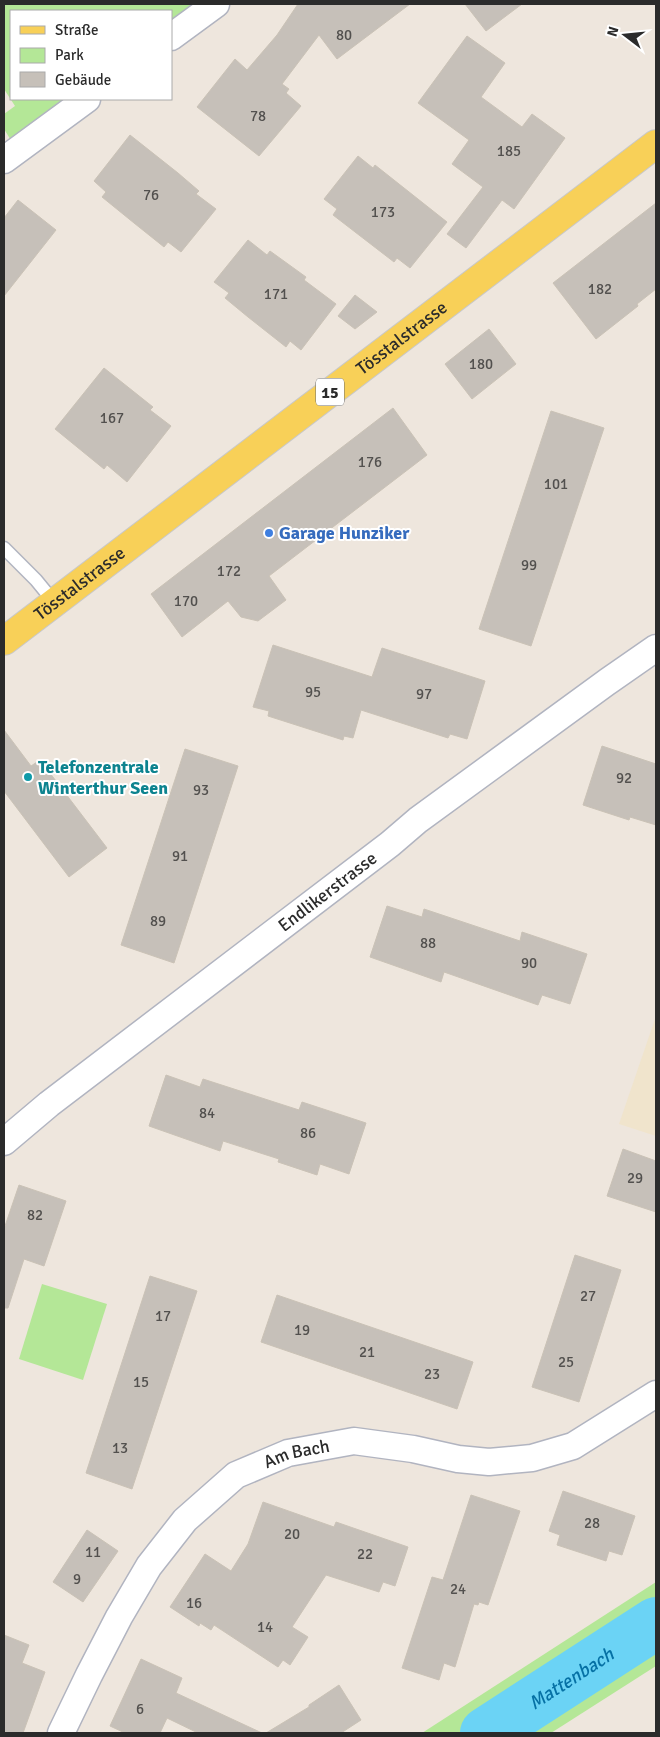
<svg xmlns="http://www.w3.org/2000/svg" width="660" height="1737" viewBox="0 0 660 1737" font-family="Signika,sans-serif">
  <rect width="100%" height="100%" fill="#eee6dd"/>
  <polygon fill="#f0e4cc" points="656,1016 656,1136 619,1124"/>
  <g fill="#b4e797">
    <polygon points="4,4 216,4 171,37 171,11 11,11 11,99 87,99 17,150 4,129 4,114 15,106 4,89"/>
    <polygon points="42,1284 107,1304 83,1380 19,1359"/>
    <polygon points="656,1582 656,1666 551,1733 422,1733"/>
  </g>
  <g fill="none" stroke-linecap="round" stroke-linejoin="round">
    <path stroke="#6bd3f5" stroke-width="52" id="s1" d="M 486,1733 L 656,1623"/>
  </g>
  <g fill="#c6c0b9" stroke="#cac2b6">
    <polygon points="298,4 410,4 337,59 319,35 282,84 289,89 286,93 301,106 259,156 197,107 235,59 247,70 277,35"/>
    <polygon points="465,4 522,4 486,31"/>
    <polygon points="467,36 505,63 481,97 522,127 532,114 565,138 514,209 502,200 466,248 447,234 483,187 452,164 469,140 418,103"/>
    <polygon points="130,135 178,173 199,191 196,194 216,209 181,252 168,242 164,247 134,223 102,197 106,192 94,181"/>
    <polygon points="358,156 373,168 375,165 447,222 410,268 397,258 394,262 333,215 337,209 324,199"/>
    <polygon points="18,200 56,230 4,296 4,218"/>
    <polygon points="656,203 656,289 637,304 638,306 596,339 553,283"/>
    <polygon points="248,240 267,255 270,251 306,277 304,280 336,304 301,350 290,341 286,347 248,317 225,298 229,293 214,282"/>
    <polygon points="355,295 377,312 355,329 338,316"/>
    <polygon points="489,329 516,364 472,399 445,364"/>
    <polygon points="104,368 153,407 150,410 171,426 127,482 107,465 104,469 55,429"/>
    <polygon points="393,408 427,455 269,576 286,600 258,621 241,617 228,601 182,637 151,594"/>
    <polygon points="551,411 604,428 531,646 479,629"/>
    <polygon points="273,645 372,677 382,648 485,681 467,739 450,734 448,738 361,710 353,738 344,736 343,740 268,716 269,711 253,707"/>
    <polygon points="4,730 31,766 40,760 107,848 69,877 4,791"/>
    <polygon points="602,746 656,764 656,825 630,817 629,820 583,805"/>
    <polygon points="185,749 238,766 174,963 121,945"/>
    <polygon points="387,906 422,917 424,909 520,941 522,932 587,954 570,1004 542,995 538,1005 444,972 441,982 370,957"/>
    <polygon points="166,1075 200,1087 203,1079 299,1110 302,1102 366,1123 349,1174 320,1164 317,1175 278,1162 279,1159 223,1141 220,1151 149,1126"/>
    <polygon points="623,1149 656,1161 656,1212 607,1196"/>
    <polygon points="19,1185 66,1201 44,1266 24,1259 8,1308 4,1308 4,1229"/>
    <polygon points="575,1255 621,1270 579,1402 532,1387"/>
    <polygon points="150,1276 197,1291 132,1489 86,1473"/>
    <polygon points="277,1295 473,1362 457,1409 261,1342"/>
    <polygon points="563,1491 635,1516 622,1555 609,1551 606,1561 557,1545 560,1535 549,1531"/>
    <polygon points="471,1495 520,1511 488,1605 479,1602 478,1605 474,1604 455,1667 444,1663 439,1680 402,1668 432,1577 443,1580"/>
    <polygon points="263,1502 334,1527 336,1522 408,1547 395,1586 383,1582 379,1592 326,1575 292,1627 308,1637 290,1665 283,1660 278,1667 214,1625 211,1630 200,1623 199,1626 170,1607 205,1554 231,1571 248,1544"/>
    <polygon points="87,1530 118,1551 83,1602 53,1582"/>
    <polygon points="4,1635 29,1645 22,1663 45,1672 23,1733 4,1733"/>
    <polygon points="141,1659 182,1678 176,1693 262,1733 198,1733 167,1718 160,1733 125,1733 110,1726"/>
    <polygon points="339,1685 361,1720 341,1733 266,1733 309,1707 309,1705"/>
  </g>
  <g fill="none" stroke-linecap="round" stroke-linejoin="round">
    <g stroke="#b1b4c0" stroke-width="15">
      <polyline id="lane" points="4,548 36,580 54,602"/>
    </g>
    <g stroke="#b1b4c0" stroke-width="29">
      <g id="street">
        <polyline points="171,37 216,4"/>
        <polyline points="4,160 87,99"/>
        <path id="s2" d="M 4,1142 L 49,1104 L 390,844 L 418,820 L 607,682 L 656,648"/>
        <path id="s3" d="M 61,1733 L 89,1675 L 119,1617 L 149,1566 L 185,1520 L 236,1475 L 288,1453 L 354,1441 L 413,1449 L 458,1459 L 489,1462 L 532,1458 L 573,1446 L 656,1394"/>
      </g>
    </g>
    <g stroke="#c8c8c8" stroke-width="30">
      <g id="primary">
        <path id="s4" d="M 4,641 L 656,144"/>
      </g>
    </g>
    <use href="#lane" stroke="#fff" stroke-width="12"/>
    <use href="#street" stroke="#fff" stroke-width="26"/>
    <use href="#primary" stroke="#f8d058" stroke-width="28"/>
  </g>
  <circle fill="#3f7fe0" stroke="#fff" stroke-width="2" cx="269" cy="533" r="5"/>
  <circle fill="#0f9aa8" stroke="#fff" stroke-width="2" cx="28" cy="777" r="5"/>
  <g text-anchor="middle" stroke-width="4" stroke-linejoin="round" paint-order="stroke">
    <g font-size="15" fill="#52504e">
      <text x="344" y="40">80</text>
      <text x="258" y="121">78</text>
      <text x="509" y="156">185</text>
      <text x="151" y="200">76</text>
      <text x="383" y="217">173</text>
      <text x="600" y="294">182</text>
      <text x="276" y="299">171</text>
      <text x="481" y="369">180</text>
      <text x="112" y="423">167</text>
      <text x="370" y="467">176</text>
      <text x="556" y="489">101</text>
      <text x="529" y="570">99</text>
      <text x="229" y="576">172</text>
      <text x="186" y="606">170</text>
      <text x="313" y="697">95</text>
      <text x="424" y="699">97</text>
      <text x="624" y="783">92</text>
      <text x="201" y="795">93</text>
      <text x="180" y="861">91</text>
      <text x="158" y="926">89</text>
      <text x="428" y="948">88</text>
      <text x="529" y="968">90</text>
      <text x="207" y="1118">84</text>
      <text x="308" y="1138">86</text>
      <text x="635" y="1183">29</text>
      <text x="35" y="1220">82</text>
      <text x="588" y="1301">27</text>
      <text x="163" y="1321">17</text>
      <text x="302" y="1335">19</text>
      <text x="367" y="1357">21</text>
      <text x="566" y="1367">25</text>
      <text x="432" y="1379">23</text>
      <text x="141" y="1387">15</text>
      <text x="120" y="1453">13</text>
      <text x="592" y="1528">28</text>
      <text x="292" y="1539">20</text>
      <text x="93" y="1557">11</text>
      <text x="365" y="1559">22</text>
      <text x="77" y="1584">9</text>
      <text x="458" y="1594">24</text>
      <text x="194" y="1608">16</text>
      <text x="265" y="1632">14</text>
      <text x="140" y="1714">6</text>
    </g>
    <rect fill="#fff" stroke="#6b6b6b" stroke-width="1" x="316" y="378.5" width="28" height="27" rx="4"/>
    <g font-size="16" font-weight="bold" fill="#2b2b2b">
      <text x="330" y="398">15</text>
    </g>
    <g font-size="18" fill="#2b2b2b" stroke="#fff">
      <text dy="6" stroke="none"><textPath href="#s4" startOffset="500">Tösstalstrasse</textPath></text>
      <text dy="6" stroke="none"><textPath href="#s4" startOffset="95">Tösstalstrasse</textPath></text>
      <text dy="6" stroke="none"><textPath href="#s2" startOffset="409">Endlikerstrasse</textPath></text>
      <text dy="6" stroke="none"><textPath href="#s3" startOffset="380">Am Bach</textPath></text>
    </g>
    <g font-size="18" font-weight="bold" fill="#366cbe" stroke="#fff" text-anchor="start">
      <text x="279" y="539">Garage Hunziker</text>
    </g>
    <g font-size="18" font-weight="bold" fill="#0d838f" stroke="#fff" text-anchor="start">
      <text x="38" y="773">Telefonzentrale<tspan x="38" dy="21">Winterthur Seen</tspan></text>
    </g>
    <g font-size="19" font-style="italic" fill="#0671a5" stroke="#fff">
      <text dy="7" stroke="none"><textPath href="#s1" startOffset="101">Mattenbach</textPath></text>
    </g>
  </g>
  <rect width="660" height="1737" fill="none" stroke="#2b2b2b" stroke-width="10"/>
  <rect x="10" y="10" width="162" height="90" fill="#ffffff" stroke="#aaaaaa"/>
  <rect x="20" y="26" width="25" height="8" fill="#f8d058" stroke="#aaaaaa"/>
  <text x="55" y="35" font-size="15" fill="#2b2b2b">Straße</text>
  <rect x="20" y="48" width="25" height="15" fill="#b4e797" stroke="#aaaaaa"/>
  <text x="55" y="60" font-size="15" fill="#2b2b2b">Park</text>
  <rect x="20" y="72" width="25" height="15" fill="#c6c0b9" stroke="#aaaaaa"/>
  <text x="55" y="85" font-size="15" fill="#2b2b2b">Gebäude</text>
  <g transform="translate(625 35) rotate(286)" stroke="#ffffff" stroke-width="4" paint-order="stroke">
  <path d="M0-4L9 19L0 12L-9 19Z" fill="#2b2b2b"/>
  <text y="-8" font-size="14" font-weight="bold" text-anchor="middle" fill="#2b2b2b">N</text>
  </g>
</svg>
